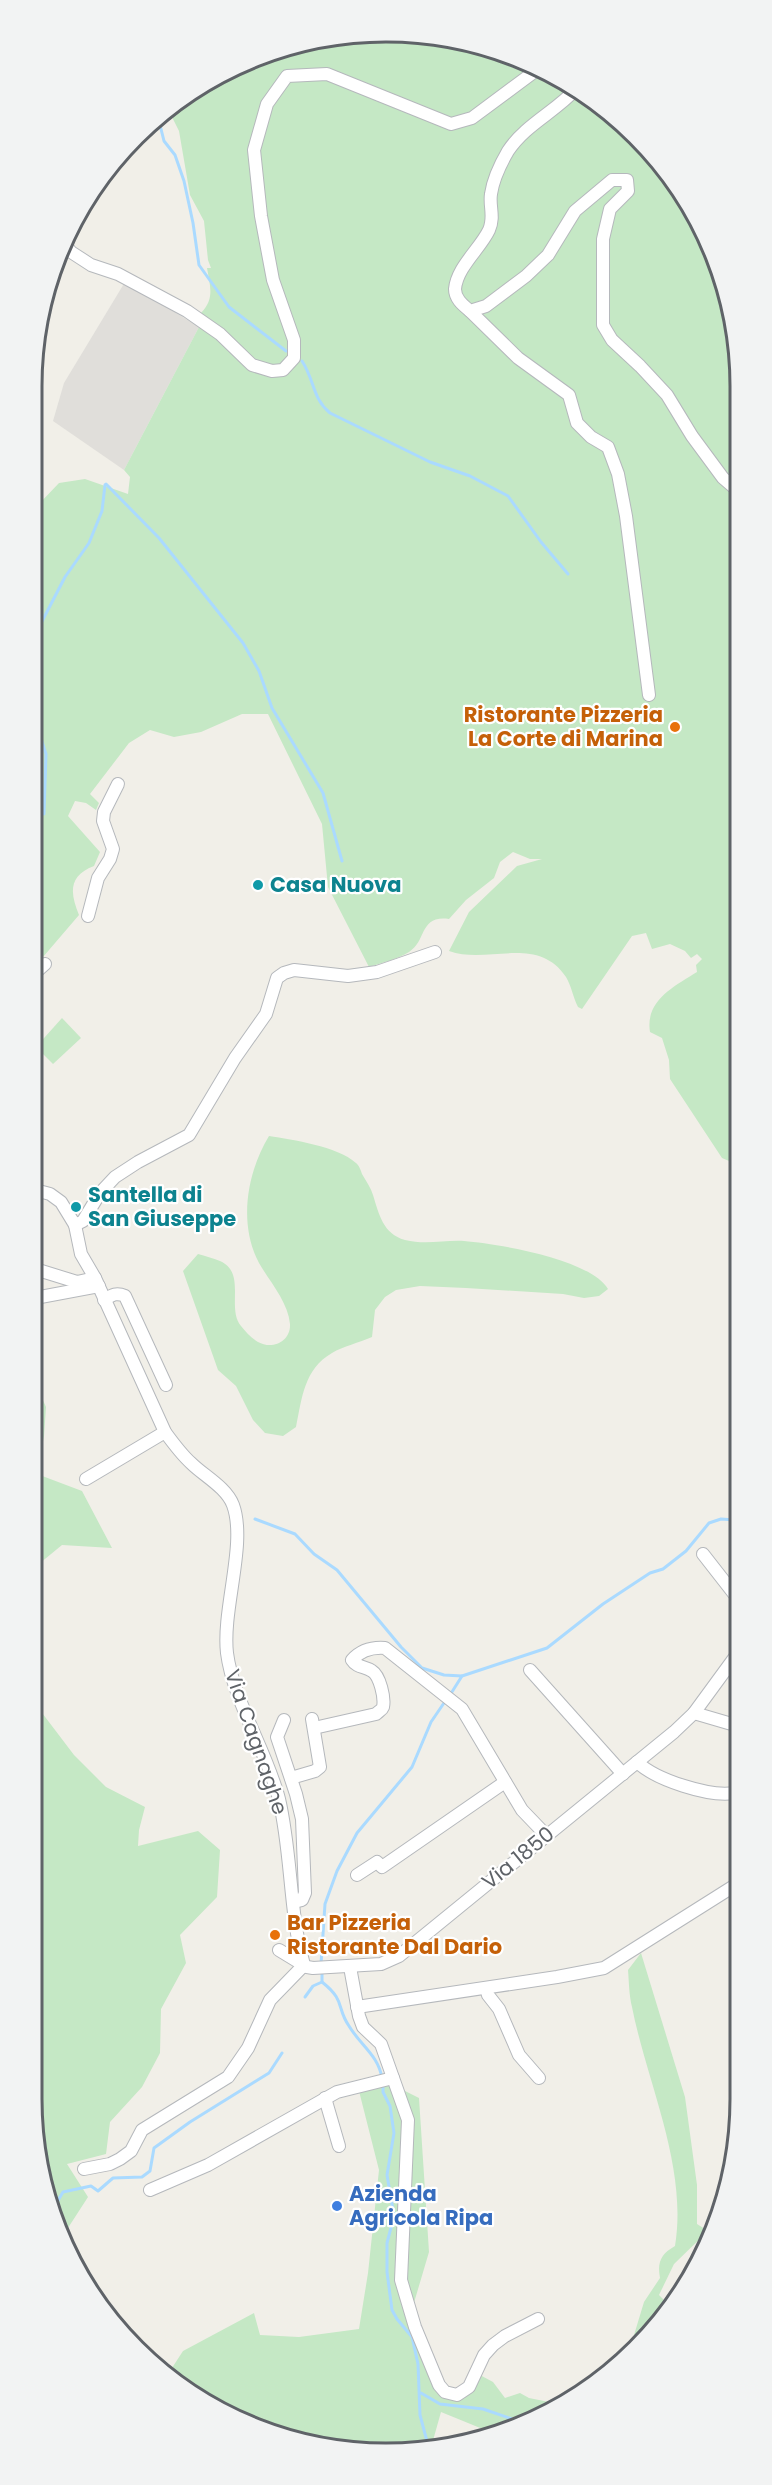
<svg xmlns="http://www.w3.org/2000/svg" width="772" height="2485" viewBox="0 0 772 2485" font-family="Poppins,sans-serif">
  <rect width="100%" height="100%" fill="#f1efe8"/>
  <polygon fill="#e0deda" points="125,282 199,327 124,470 53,421 64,383"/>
  <g fill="#c5e8c5">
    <path d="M 317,38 L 455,38 L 564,79 L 652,152 L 713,250 L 738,340 L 736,1164 L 722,1158 L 670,1079 L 669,1060 L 662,1038 L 650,1032 C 645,1001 673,987 697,972 L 696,965 L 702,959 L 697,954 L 691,958 L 685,951 L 670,944 L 652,949 L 646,933 L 632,936 L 582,1009 L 578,1007 C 573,997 571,985 566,977 C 537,934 488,965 449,951 L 469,912 L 517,866 L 542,859 L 530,859 L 513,852 L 500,862 L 494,878 L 466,900 L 449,919 C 419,915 427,941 409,952 C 398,959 381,963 369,967 L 328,887 L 322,824 L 268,714 L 242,714 L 201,732 L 174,737 L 150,730 L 129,743 L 90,794 L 99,803 L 96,810 L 86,803 L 75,801 L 68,816 L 100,852 L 94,866 C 68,876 70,893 79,915 L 43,957 L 40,902 L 36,885 L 37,612 L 40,606 L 37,604 L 38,505 L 59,483 L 85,479 L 128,494 L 130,477 L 124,470 L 199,327 L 202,320 L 201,313 C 215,299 210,286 207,268 L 211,268 L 208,260 L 204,221 L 190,195 L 179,131 L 169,111 L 189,91 Z"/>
    <polygon points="62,1018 81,1038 53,1064 36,1047"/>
    <path d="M 269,1136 C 293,1140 337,1146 356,1163 C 359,1165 361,1171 362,1174 C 366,1181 371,1188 373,1195 C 379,1214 383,1234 405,1240 C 425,1245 444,1240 464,1241 C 499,1244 590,1259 608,1289 L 599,1296 L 584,1298 L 563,1294 L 466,1288 L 420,1286 L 396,1290 L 385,1297 L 375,1310 L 372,1337 C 359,1343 343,1346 332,1353 C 304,1369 302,1398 296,1427 L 283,1436 L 265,1433 L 253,1420 L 236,1386 L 218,1370 L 183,1271 L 198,1254 C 205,1256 213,1258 220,1261 C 247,1273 226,1308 241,1326 C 246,1332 251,1338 258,1342 C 272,1350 291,1342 290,1324 C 288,1302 270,1282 259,1263 C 238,1224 247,1172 269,1136 Z"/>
    <polygon points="34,1380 46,1407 44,1436 37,1474 82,1491 112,1548 62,1545 34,1568"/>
    <polygon points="33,1701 74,1755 106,1787 145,1807 139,1830 138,1846 198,1831 220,1850 217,1897 180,1935 186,1963 161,2009 160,2053 142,2087 110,2122 106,2154 67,2164 88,2197 66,2231 63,2241 58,2234 32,2099"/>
    <path d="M 641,1953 L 685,2097 L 697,2185 L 697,2224 L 708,2231 L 674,2264 L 659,2295 L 670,2306 L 631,2345 L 644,2302 L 660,2278 C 657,2262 661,2254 675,2246 C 688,2167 647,2083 632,2007 C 629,1995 629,1982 628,1970 Z"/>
    <polygon points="391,2084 419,2098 429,2252 408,2323 453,2400 478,2374 493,2382 505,2398 520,2393 529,2398 559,2404 495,2434 441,2412 432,2444 340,2451 229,2417 170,2371 183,2351 254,2313 260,2335 299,2337 359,2329 368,2273 379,2170 359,2091"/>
  </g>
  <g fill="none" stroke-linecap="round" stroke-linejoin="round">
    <g stroke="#aadaff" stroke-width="3">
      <polyline points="159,121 164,141 175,155 184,181 193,223 199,265 229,307 286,351"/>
      <path d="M 302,361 C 315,381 312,398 330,413 L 430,462 L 470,476 L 508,496 L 541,542 L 568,574"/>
      <polyline points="106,484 159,538 243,643 259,671 272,708 323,793 342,861"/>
      <polyline points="37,631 65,577 89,543 102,511 105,485"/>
      <polyline points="37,726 46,754 44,814"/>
      <polyline points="255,1519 295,1534 314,1554 337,1570 401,1647 422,1668 444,1675 462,1676"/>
      <polyline points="450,1695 462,1676 547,1648 603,1604 650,1573 663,1569 686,1551 709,1523 721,1519 735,1520"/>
      <polyline points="321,1964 325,1904 337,1871 357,1833 412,1767 431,1722 446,1700"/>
      <path d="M 322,1982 C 346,2001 336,2007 349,2026 C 361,2046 378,2055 382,2078"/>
      <polyline points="305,1997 313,1986 322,1982 322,1971"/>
      <polyline points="383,2085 383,2092 390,2106 394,2133 387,2175 394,2216 387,2243 387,2272 392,2310 397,2319 412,2337 418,2364 420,2415 428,2445"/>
      <polyline points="53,2209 63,2192 91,2186 98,2191 113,2178 142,2177 150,2171 154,2148 190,2122 269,2073 282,2053"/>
      <polyline points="421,2393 440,2404 483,2409 521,2422"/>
    </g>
    <g stroke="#b5b8bc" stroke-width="14">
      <g id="minor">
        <path d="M 576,89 C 555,112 525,125 508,151 C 501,163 493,180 491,194 C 489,206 495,217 489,230 C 480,249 457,267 455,289 C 455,299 463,305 470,311 L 486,306 L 526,276 L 548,255 L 575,211 L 612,180 L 627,180 L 628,191 L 610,209 L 603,239 L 603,325 L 612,340 L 640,366 L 667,395 L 692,436 L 723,478 L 737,490"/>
        <polyline points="67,247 71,252 91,265 118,274 187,311 220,334 252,365 272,371 283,370 294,358 294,340 273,280 261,216 254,150 267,104 287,76 327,74 451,124 472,118 538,69"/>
        <polyline points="470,311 518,358 569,395 577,423 591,437 608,447 618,474 626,516 649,695"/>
        <polyline points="88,916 98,878 110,859 113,849 103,821 104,812 118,784"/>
        <polyline points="36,972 45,964"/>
        <path d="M 35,1190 L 50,1194 L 61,1202 L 75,1225 L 81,1254 L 95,1278 L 165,1432 C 173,1443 181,1454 191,1463 C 204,1476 226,1487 233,1505 C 247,1543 222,1609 227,1653 C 233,1700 267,1752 279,1799 C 292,1854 289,1912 304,1965"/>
        <polyline points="75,1225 83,1221 100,1193 115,1177 138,1162 189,1135 235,1058 266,1014 277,978 284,973 294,970 348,976 377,972 435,952"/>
        <polyline points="35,1269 77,1282 95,1278"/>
        <polyline points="35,1298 99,1286"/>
        <path d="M 104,1300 C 112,1295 116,1292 125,1296 L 166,1385"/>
        <polyline points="86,1479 165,1432"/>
        <polyline points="703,1554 735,1595"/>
        <polyline points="530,1670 623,1774"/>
        <polyline points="694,1713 735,1725"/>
        <polyline points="284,1720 277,1737 296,1794 302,1819 305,1893 302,1900 294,1902"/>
        <path d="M 314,1728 L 376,1714 C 379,1711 382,1710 383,1707 C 385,1698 380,1676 372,1671 C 365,1666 357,1668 352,1660 C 361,1650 372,1647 385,1648 L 462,1709 L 522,1810 L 546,1835"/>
        <path d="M 637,1762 C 656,1780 709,1797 734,1793"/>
        <polyline points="291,1778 315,1771 320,1767 312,1719"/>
        <polyline points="357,1875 377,1862 382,1867 505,1782"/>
        <polyline points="279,1950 307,1967 313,1968 381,1964 399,1956 674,1732 694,1713 735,1657"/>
        <polyline points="350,1967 359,2016 363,2027 381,2044 408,2120 401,2280 415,2327 439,2385 445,2392 457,2395 469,2387 484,2355 493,2345 505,2336 538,2319"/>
        <polyline points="486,1988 488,1995 499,2009 519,2055 539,2078"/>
        <polyline points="357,2007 557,1977 604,1968 734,1886"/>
        <polyline points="325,2098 339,2146"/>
        <polyline points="84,2169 110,2164 120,2159 131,2151 142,2130 228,2077 248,2048 270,2000 304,1965"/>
        <polyline points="150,2190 208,2165 337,2092 393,2078"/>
      </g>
    </g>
    <use href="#minor" stroke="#fff" stroke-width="12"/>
  </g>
  <g fill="#e8710a" stroke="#fff" stroke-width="2">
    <circle cx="675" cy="727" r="6"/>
    <circle cx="275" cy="1935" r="6"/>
  </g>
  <g fill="#0f9aa8" stroke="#fff" stroke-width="2">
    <circle cx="258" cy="885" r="6"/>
    <circle cx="76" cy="1207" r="6"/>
  </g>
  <circle fill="#3f7fe0" stroke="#fff" stroke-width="2" cx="337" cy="2206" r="6"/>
  <g text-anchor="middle" stroke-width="4.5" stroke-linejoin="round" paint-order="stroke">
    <g font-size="21" font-weight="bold" fill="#c56008" stroke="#fff" text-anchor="end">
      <text x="663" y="722">Ristorante Pizzeria<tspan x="663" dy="24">La Corte di Marina</tspan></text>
      <text x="287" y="1930" text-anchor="start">Bar Pizzeria<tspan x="287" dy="24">Ristorante Dal Dario</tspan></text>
    </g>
    <g font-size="21" font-weight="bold" fill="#0d838f" stroke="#fff" text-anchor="start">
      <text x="270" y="892">Casa Nuova</text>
      <text x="88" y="1202">Santella di<tspan x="88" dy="24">San Giuseppe</tspan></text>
    </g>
    <g font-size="21" fill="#5f6368" stroke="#fff">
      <text transform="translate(256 1742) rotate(71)" y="7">Via Cagnaghe</text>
      <text transform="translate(518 1858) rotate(-39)" y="7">Via 1850</text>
    </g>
    <g font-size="21" font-weight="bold" fill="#366cbe" stroke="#fff" text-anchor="start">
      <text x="349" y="2201">Azienda<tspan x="349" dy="24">Agricola Ripa</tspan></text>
    </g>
  </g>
  <path d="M0 0H772V2485H0ZM386 42H386A344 344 0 0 1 730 386V2099A344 344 0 0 1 386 2443H386A344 344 0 0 1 42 2099V386A344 344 0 0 1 386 42Z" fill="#f2f3f3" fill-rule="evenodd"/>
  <path fill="none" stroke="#5f6368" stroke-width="3" d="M386 42H386A344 344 0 0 1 730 386V2099A344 344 0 0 1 386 2443H386A344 344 0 0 1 42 2099V386A344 344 0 0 1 386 42Z"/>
</svg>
